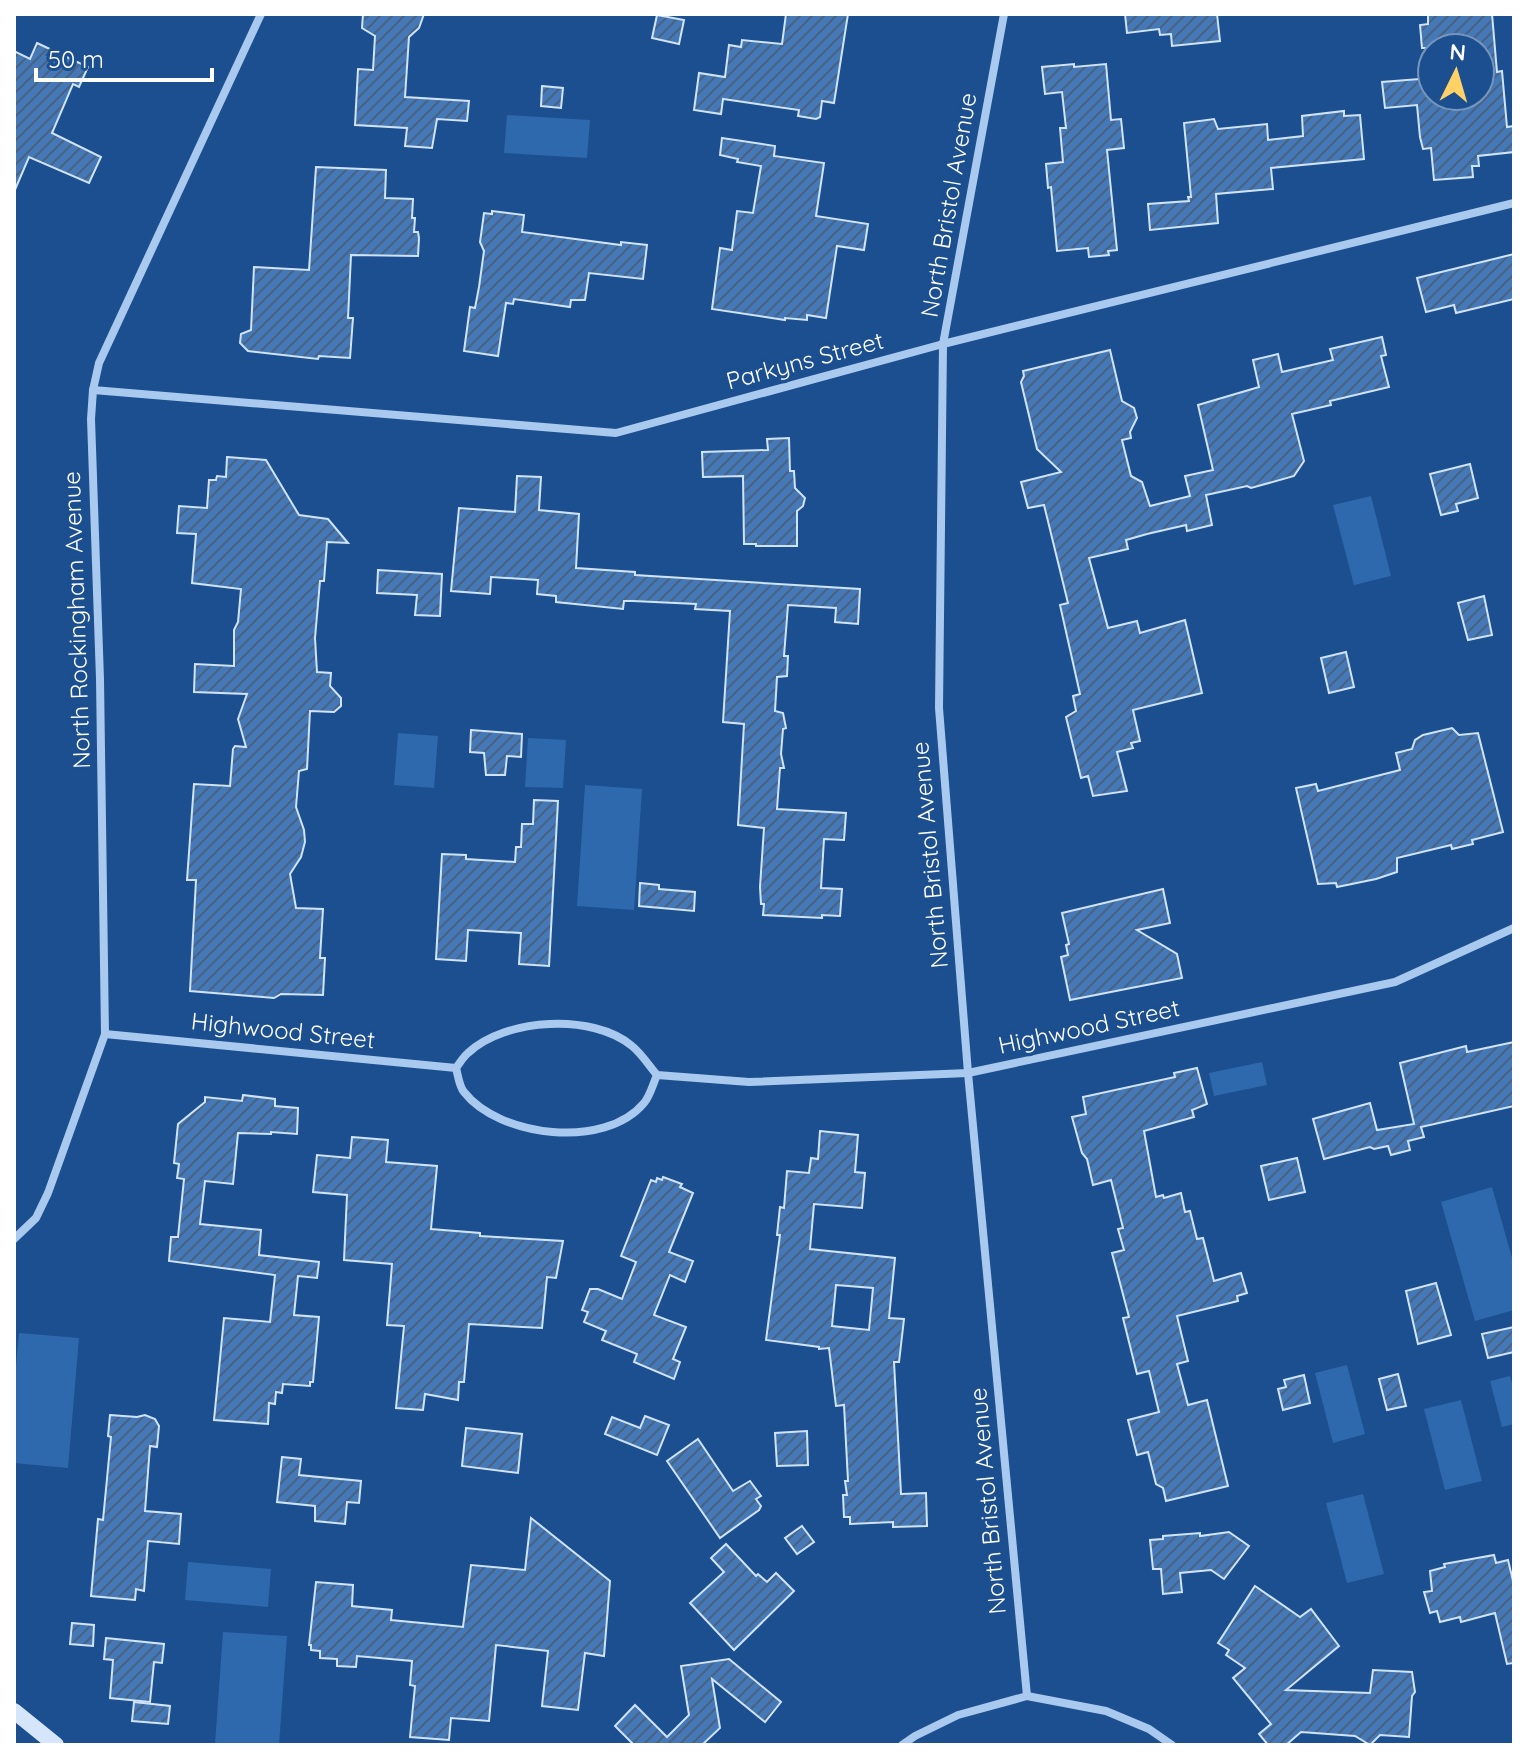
<svg xmlns="http://www.w3.org/2000/svg" width="1528" height="1759" viewBox="0 0 1528 1759" font-family="Quicksand,sans-serif">
  <defs>
    <pattern id="building-hatch" width="6" height="6" patternUnits="userSpaceOnUse" patternTransform="scale(2)"><rect width="6" height="6" fill="#4478b7"/><path d="M-1 1l2-2M0 6l6-6M5 7l2-2" fill="none" stroke="#486282"/></pattern>
  </defs>
  <rect width="100%" height="100%" fill="#1b4f8f"/>
  <g fill="#2e69ad">
    <polygon points="507,115 590,120 587,158 504,153"/>
    <polygon points="1371,496 1391,576 1354,585 1333,505"/>
    <polygon points="398,733 438,736 434,788 394,785"/>
    <polygon points="528,738 566,740 563,788 525,787"/>
    <polygon points="585,785 642,789 634,910 577,906"/>
    <polygon points="1262,1062 1267,1085 1214,1096 1209,1073"/>
    <polygon points="1492,1187 1514,1265 1514,1310 1475,1321 1441,1202"/>
    <polygon points="19,1333 79,1338 68,1468 14,1463 14,1388"/>
    <polygon points="1347,1365 1365,1434 1333,1443 1315,1373"/>
    <polygon points="1510,1376 1514,1391 1514,1424 1502,1427 1490,1381"/>
    <polygon points="1461,1400 1482,1481 1445,1490 1424,1409"/>
    <polygon points="1363,1494 1384,1574 1347,1583 1326,1503"/>
    <polygon points="188,1562 271,1569 268,1607 185,1600"/>
    <polygon points="223,1632 287,1636 279,1745 215,1744"/>
  </g>
  <g fill="url(#building-hatch)" stroke="#cfe3fa" stroke-width="2" fill-rule="evenodd">
    <polygon points="363,14 424,14 419,28 409,37 405,97 469,101 467,121 437,119 432,148 405,146 407,128 355,125 358,69 373,70 375,36 362,28"/>
    <polygon points="786,14 848,14 834,103 822,101 820,117 816,119 798,116 799,110 723,99 721,114 694,110 699,73 725,77 729,45 741,47 742,40 782,44"/>
    <polygon points="1125,14 1217,14 1220,41 1172,46 1171,34 1160,35 1159,29 1127,33"/>
    <polygon points="1428,14 1492,14 1497,72 1502,71 1507,127 1514,126 1514,152 1478,156 1479,166 1472,166 1473,177 1434,180 1431,148 1423,149 1420,137 1417,105 1385,108 1382,82 1432,78 1432,96 1480,96 1480,48 1422,48 1420,25 1428,24"/>
    <polygon points="657,15 684,20 679,44 652,38"/>
    <polygon points="37,43 88,67 79,87 73,84 52,133 101,157 89,183 29,157 14,192 14,51 30,59"/>
    <polygon points="1074,64 1074,67 1106,64 1111,120 1121,119 1124,148 1107,150 1117,250 1108,251 1109,255 1089,257 1088,248 1057,251 1051,187 1048,188 1046,164 1063,162 1060,128 1066,128 1062,92 1045,94 1042,67"/>
    <polygon points="542,86 563,88 561,108 541,106"/>
    <polygon points="1344,111 1344,116 1360,115 1364,159 1271,168 1273,189 1216,194 1218,223 1150,230 1148,204 1189,201 1188,197 1191,197 1184,123 1214,119 1218,129 1267,124 1268,140 1303,136 1302,116"/>
    <polygon points="722,138 775,146 774,156 824,163 816,216 868,224 864,250 837,246 826,318 807,315 807,320 785,318 785,320 712,309 720,248 732,250 737,211 753,213 761,166 737,162 738,159 720,155"/>
    <polygon points="316,167 386,170 385,198 413,199 412,218 415,218 414,232 418,232 419,238 418,256 351,255 348,318 353,318 350,358 319,356 318,359 248,351 240,343 241,334 251,330 254,267 309,270"/>
    <polygon points="492,211 524,215 522,232 621,245 621,242 647,245 643,279 589,273 585,300 571,300 570,307 514,299 513,304 506,303 498,356 464,351 470,307 475,308 479,287 484,251 480,242 484,213 492,214"/>
    <polygon points="1514,254 1514,299 1456,313 1454,305 1426,312 1417,278"/>
    <polygon points="1382,337 1386,355 1381,356 1389,387 1330,401 1331,405 1292,414 1304,461 1294,476 1251,488 1247,486 1206,495 1212,525 1187,531 1186,525 1147,534 1126,540 1128,549 1089,558 1108,628 1137,621 1140,633 1185,620 1202,693 1133,710 1140,741 1131,743 1133,748 1117,752 1127,791 1093,796 1088,776 1081,778 1066,717 1076,711 1073,696 1080,694 1060,605 1068,603 1044,505 1028,508 1021,482 1061,472 1037,449 1021,382 1024,376 1023,371 1110,350 1122,401 1134,408 1137,418 1130,432 1131,438 1122,440 1131,476 1142,482 1150,506 1190,496 1185,476 1213,470 1198,405 1259,387 1253,360 1278,354 1282,372 1333,360 1330,349"/>
    <polygon points="789,438 790,471 794,471 795,488 805,498 803,506 797,511 797,546 756,546 756,544 744,544 743,476 703,477 702,452 768,450 767,439"/>
    <polygon points="227,457 266,460 299,515 328,519 348,543 327,542 324,581 320,581 315,638 317,672 331,673 330,686 341,698 341,706 334,712 310,711 307,769 299,771 296,807 304,830 305,842 301,857 290,874 296,908 323,909 320,958 325,958 323,995 281,994 274,998 190,991 196,880 187,880 194,784 230,786 233,749 235,746 246,747 238,719 247,694 194,692 195,664 234,666 234,630 238,622 241,589 192,583 196,534 177,533 179,506 207,508 209,480 216,480 217,476 226,477"/>
    <polygon points="1470,464 1478,498 1456,504 1458,511 1441,515 1430,474"/>
    <polygon points="517,476 541,477 539,510 579,514 576,568 635,572 635,575 860,589 858,624 835,622 836,608 788,605 784,656 788,656 787,676 777,677 775,711 783,713 786,728 783,729 781,754 784,768 780,768 777,809 846,813 844,840 824,839 821,888 842,889 840,916 822,915 822,918 763,915 764,904 761,904 760,887 764,828 738,825 744,724 723,722 730,611 695,609 696,604 633,601 624,601 623,609 556,602 556,596 537,594 538,580 491,577 490,594 451,591 459,508 515,512"/>
    <polygon points="378,570 442,574 440,616 415,615 417,595 377,593"/>
    <polygon points="1484,596 1492,635 1468,640 1458,603"/>
    <polygon points="1346,652 1354,687 1329,693 1321,658"/>
    <polygon points="1452,728 1459,735 1478,733 1503,832 1472,840 1473,844 1452,849 1451,845 1397,858 1397,872 1376,879 1337,887 1336,883 1318,884 1296,788 1316,784 1318,791 1400,770 1396,753 1412,749 1415,740 1423,735"/>
    <polygon points="471,730 522,734 521,757 507,756 505,775 486,775 484,753 470,752"/>
    <polygon points="534,800 558,801 549,966 519,964 521,933 468,930 466,961 436,959 442,854 466,855 466,859 515,862 516,847 521,847 522,824 533,824"/>
    <polygon points="640,883 659,885 659,889 695,892 694,911 639,906"/>
    <polygon points="1163,889 1170,923 1137,930 1177,954 1182,978 1070,1000 1061,957 1068,955 1066,945 1069,944 1062,913"/>
    <polygon points="1514,1042 1514,1106 1421,1127 1424,1137 1408,1141 1410,1150 1391,1155 1388,1146 1374,1149 1370,1147 1324,1159 1313,1119 1370,1103 1377,1130 1414,1124 1400,1063 1466,1046 1467,1052"/>
    <polygon points="1197,1068 1207,1104 1192,1110 1194,1117 1144,1131 1156,1197 1163,1195 1164,1198 1181,1193 1185,1212 1190,1211 1197,1239 1203,1238 1214,1281 1241,1273 1247,1293 1237,1296 1238,1301 1177,1316 1188,1361 1177,1364 1188,1405 1207,1400 1228,1486 1166,1501 1163,1488 1156,1484 1148,1452 1137,1455 1128,1420 1159,1412 1149,1371 1137,1374 1123,1318 1129,1317 1112,1253 1124,1250 1118,1229 1123,1228 1111,1180 1093,1185 1087,1159 1082,1153 1072,1117 1086,1114 1083,1097 1175,1077 1174,1073"/>
    <polygon points="243,1095 275,1099 275,1106 298,1108 297,1134 271,1132 271,1134 238,1133 233,1184 205,1181 200,1224 261,1230 259,1255 319,1262 317,1278 298,1276 294,1315 319,1317 313,1382 310,1382 310,1386 283,1384 282,1393 276,1392 275,1404 269,1403 268,1424 214,1420 224,1318 270,1322 275,1275 169,1261 171,1237 178,1237 184,1179 177,1178 179,1164 174,1163 178,1124 205,1102 205,1097 242,1101"/>
    <path d="M 820,1131 L 858,1135 L 855,1172 L 865,1173 L 862,1208 L 814,1204 L 810,1249 L 895,1258 L 889,1318 L 904,1319 L 899,1362 L 894,1362 L 901,1494 L 926,1493 L 927,1526 L 893,1527 L 893,1522 L 850,1524 L 850,1517 L 844,1517 L 843,1495 L 847,1495 L 845,1481 L 848,1481 L 844,1405 L 836,1406 L 829,1348 L 819,1349 L 819,1347 L 766,1340 L 780,1235 L 777,1235 L 780,1207 L 784,1208 L 787,1171 L 809,1173 L 811,1158 L 818,1159 ZM 836,1285 L 873,1288 L 869,1330 L 832,1326 Z"/>
    <polygon points="352,1137 388,1140 386,1162 437,1166 431,1229 480,1233 480,1236 563,1241 556,1278 547,1277 542,1328 469,1324 464,1382 459,1382 458,1400 425,1394 423,1410 396,1408 404,1326 387,1325 392,1264 344,1260 347,1195 313,1192 317,1155 350,1158"/>
    <polygon points="1297,1158 1305,1192 1269,1200 1261,1166"/>
    <polygon points="663,1177 682,1184 680,1187 693,1193 669,1252 693,1261 685,1282 670,1275 654,1315 686,1327 673,1359 680,1362 674,1379 634,1362 637,1354 602,1340 606,1331 584,1322 588,1312 582,1310 590,1289 598,1289 622,1299 636,1262 621,1256 651,1180 656,1182 657,1178 662,1180"/>
    <polygon points="1436,1283 1451,1335 1418,1344 1406,1291"/>
    <polygon points="1514,1327 1514,1352 1488,1358 1482,1334"/>
    <polygon points="1398,1374 1406,1406 1387,1410 1379,1379"/>
    <polygon points="1304,1375 1310,1403 1283,1410 1278,1389 1286,1387 1284,1380"/>
    <polygon points="110,1415 137,1417 145,1415 155,1419 159,1426 157,1447 150,1446 145,1511 181,1514 179,1544 148,1541 144,1591 136,1589 135,1600 91,1596 98,1519 103,1520 111,1437 108,1436"/>
    <polygon points="645,1416 669,1425 657,1455 605,1434 612,1417 640,1428"/>
    <polygon points="466,1428 522,1434 518,1473 462,1466"/>
    <polygon points="807,1431 808,1465 777,1466 775,1433"/>
    <polygon points="698,1439 733,1491 750,1481 761,1496 756,1499 761,1506 759,1510 720,1538 667,1461"/>
    <polygon points="282,1457 301,1459 299,1475 361,1481 359,1503 347,1502 345,1524 315,1521 315,1506 277,1502"/>
    <polygon points="531,1518 610,1581 604,1656 585,1653 578,1710 542,1706 548,1651 496,1645 489,1721 451,1718 449,1740 410,1737 415,1686 410,1685 412,1661 357,1656 356,1667 337,1666 337,1659 320,1658 320,1651 311,1650 311,1645 309,1645 316,1582 353,1585 352,1606 392,1610 391,1620 463,1627 471,1565 525,1570"/>
    <polygon points="802,1526 814,1542 797,1554 785,1538"/>
    <polygon points="1229,1532 1249,1546 1224,1579 1211,1570 1180,1573 1182,1592 1163,1594 1161,1569 1153,1569 1150,1540 1163,1539 1163,1536 1200,1533 1200,1536"/>
    <polygon points="726,1544 756,1576 758,1574 767,1582 776,1573 794,1591 734,1650 690,1603 724,1572 711,1558"/>
    <polygon points="1494,1555 1496,1563 1508,1560 1514,1585 1514,1663 1507,1664 1495,1613 1461,1622 1460,1617 1440,1622 1437,1611 1430,1613 1424,1592 1432,1591 1430,1571 1445,1567 1444,1564"/>
    <polygon points="1255,1586 1300,1617 1311,1609 1339,1646 1286,1690 1370,1693 1373,1670 1412,1672 1415,1692 1412,1696 1409,1737 1380,1735 1370,1745 1355,1736 1301,1732 1286,1745 1268,1745 1259,1734 1271,1724 1233,1678 1245,1668 1226,1655 1229,1650 1218,1643"/>
    <polygon points="72,1623 94,1625 93,1646 70,1644"/>
    <polygon points="106,1638 164,1644 162,1663 154,1662 150,1702 110,1698 113,1660 104,1659"/>
    <polygon points="729,1659 781,1702 765,1722 712,1679 720,1728 702,1745 634,1745 615,1726 635,1705 667,1737 689,1715 681,1666"/>
    <polygon points="134,1702 170,1706 168,1724 132,1721"/>
  </g>
  <g fill="none" stroke-linecap="round" stroke-linejoin="round">
    <g stroke="#a9c9ee" stroke-width="8">
      <polyline points="1004,14 943,344 939,708 968,1073 1027,1696"/>
      <polyline points="93,390 616,433 943,344 1514,203"/>
      <polyline points="105,1034 456,1068"/>
      <path d="M 456,1068 C 460,1063 463,1057 468,1053 C 505,1018 593,1013 632,1046 C 642,1054 649,1066 657,1075 L 749,1082 L 968,1073 L 1395,982 L 1514,928"/>
      <path d="M 456,1068 C 458,1075 459,1086 464,1092 C 499,1137 605,1150 644,1103 C 650,1096 653,1084 657,1075"/>
      <polyline points="14,1239 36,1218 48,1193 105,1034 100,679 91,419 93,390 99,363 261,14"/>
      <polyline points="902,1745 915,1736 958,1715 1027,1696 1106,1711 1149,1729 1172,1745"/>
    </g>
    <polyline stroke="#d6e6fa" stroke-width="16" points="14,1711 56,1745"/>
  </g>
  <g text-anchor="middle" stroke-width="7" stroke-linejoin="round" paint-order="stroke">
    <g font-size="24" fill="#fff" stroke="#1b4f8f">
      <text transform="translate(949 205) rotate(-80)" y="8">North Bristol Avenue</text>
      <text transform="translate(805 361) rotate(-15)" y="8">Parkyns Street</text>
      <text transform="translate(77 620) rotate(-92)" y="8">North Rockingham Avenue</text>
      <text transform="translate(930 855) rotate(-95)" y="8">North Bristol Avenue</text>
      <text transform="translate(1089 1027) rotate(-12)" y="8">Highwood Street</text>
      <text transform="translate(283 1031) rotate(6)" y="8">Highwood Street</text>
      <text transform="translate(988 1501) rotate(-95)" y="8">North Bristol Avenue</text>
    </g>
  </g>
  <rect width="1528" height="1759" fill="none" stroke="#ffffff" stroke-width="32"/>
  <g transform="translate(1456 72) rotate(5)"><circle r="38" fill="#1b4f8f" stroke="#7695bc" stroke-width="2"/>
  <path d="M0-6L14 30L0 20L-14 30Z" fill="#ffd166"/>
  <text y="-12" font-size="22" font-weight="bold" text-anchor="middle" fill="#ffffff">N</text>
  </g>
  <path d="M36 68v12h176v-12" fill="none" stroke="#ffffff" stroke-width="4"/>
  <text x="48" y="68" font-size="24" fill="#ffffff" stroke="#1b4f8f" stroke-width="6" paint-order="stroke">50 m</text>
</svg>
